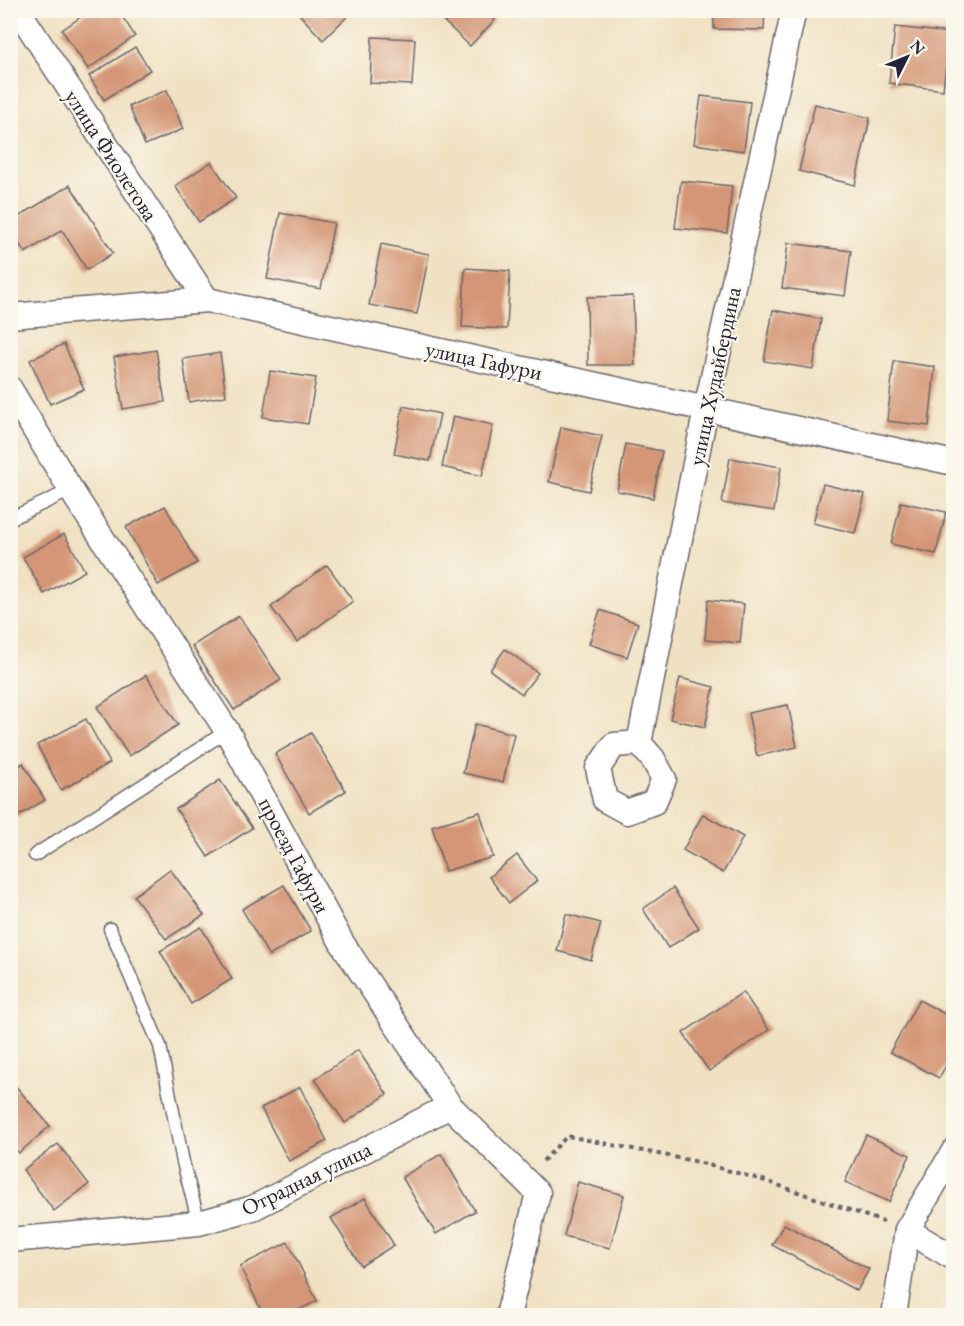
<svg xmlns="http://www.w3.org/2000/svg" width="964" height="1326" viewBox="0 0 964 1326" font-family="'EB Garamond',serif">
  <rect width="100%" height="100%" fill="#fbf7ec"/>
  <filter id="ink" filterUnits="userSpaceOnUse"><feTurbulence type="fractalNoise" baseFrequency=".0167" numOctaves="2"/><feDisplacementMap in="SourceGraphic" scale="12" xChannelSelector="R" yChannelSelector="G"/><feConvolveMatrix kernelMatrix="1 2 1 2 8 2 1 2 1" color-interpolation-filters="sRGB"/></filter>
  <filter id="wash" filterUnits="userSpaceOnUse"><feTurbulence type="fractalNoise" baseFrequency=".008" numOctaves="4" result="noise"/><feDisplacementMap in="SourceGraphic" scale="24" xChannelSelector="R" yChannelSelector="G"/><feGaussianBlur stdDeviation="1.35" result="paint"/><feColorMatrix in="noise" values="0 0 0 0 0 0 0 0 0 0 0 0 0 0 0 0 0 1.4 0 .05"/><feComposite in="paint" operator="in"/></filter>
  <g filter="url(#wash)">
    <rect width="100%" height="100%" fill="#f0e1c2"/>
    <g id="blocks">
      <g fill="#d49676">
        <polygon points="91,10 118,10 135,36 88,69 62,30"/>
        <polygon points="305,10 354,10 323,40 300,15"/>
        <polygon points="432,10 485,10 495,20 470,46"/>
        <polygon points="714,10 765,10 764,30 714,29"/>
        <polygon points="895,27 950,33 943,90 889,83"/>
        <polygon points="372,37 415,39 412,85 370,83"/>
        <polygon points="135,47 150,70 104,100 89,76"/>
        <polygon points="167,90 183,129 145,145 129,106"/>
        <polygon points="701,96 750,102 744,151 694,144"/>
        <polygon points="815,104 870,118 855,185 799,171"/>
        <polygon points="211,162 236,198 199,222 175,186"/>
        <polygon points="681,181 732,186 727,233 675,228"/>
        <polygon points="70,185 113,253 87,270 62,230 25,253 10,230 10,222"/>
        <polygon points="280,213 334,223 321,289 267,279"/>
        <polygon points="788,243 851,251 845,296 782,288"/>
        <polygon points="381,244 429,254 417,314 369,305"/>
        <polygon points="465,268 510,271 507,329 462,327"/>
        <polygon points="633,296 635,365 588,365 587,297"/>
        <polygon points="773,310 821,319 813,369 764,361"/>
        <polygon points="64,344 84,389 50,404 30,360"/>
        <polygon points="156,350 165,402 123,409 114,357"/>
        <polygon points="220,353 226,396 189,402 183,359"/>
        <polygon points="894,361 935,367 929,426 887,421"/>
        <polygon points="270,371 316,378 308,424 263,417"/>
        <polygon points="403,406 440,414 430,461 394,454"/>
        <polygon points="453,416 493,425 482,476 442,467"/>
        <polygon points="561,427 602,436 589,491 549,482"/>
        <polygon points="626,444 662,451 653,498 617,491"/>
        <polygon points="730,458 781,467 774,511 722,503"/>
        <polygon points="823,484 865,494 855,533 813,523"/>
        <polygon points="901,502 946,512 936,554 891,544"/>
        <polygon points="165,506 197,563 158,585 126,527"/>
        <polygon points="64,534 85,571 44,594 23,557"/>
        <polygon points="327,565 353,601 297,642 271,607"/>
        <polygon points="708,600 744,604 740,643 705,640"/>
        <polygon points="600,610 638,623 627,657 589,644"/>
        <polygon points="239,616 281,680 234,710 192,646"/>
        <polygon points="505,649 538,673 522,694 490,670"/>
        <polygon points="146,675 178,725 129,756 97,707"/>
        <polygon points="680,678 714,687 705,727 670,719"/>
        <polygon points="788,705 797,747 757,756 748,713"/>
        <polygon points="86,719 110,763 61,790 37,745"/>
        <polygon points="475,724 514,734 503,782 463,773"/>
        <polygon points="311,733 346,791 309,813 275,754"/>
        <polygon points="23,763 45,800 10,821 10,771"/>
        <polygon points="220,780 252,828 208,857 176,809"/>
        <polygon points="480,812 493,857 445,871 432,826"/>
        <polygon points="703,814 743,837 723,873 683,850"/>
        <polygon points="517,855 537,881 509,903 489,877"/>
        <polygon points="170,869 204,915 166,939 134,896"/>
        <polygon points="284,885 311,931 269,956 242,909"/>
        <polygon points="673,888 699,928 668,948 643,909"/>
        <polygon points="566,914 601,923 591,960 557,951"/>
        <polygon points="201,927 232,979 191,1004 160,951"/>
        <polygon points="743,992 769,1030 709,1071 683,1033"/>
        <polygon points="919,1000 954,1019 954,1051 939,1078 890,1052"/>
        <polygon points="358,1050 387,1094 345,1123 315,1079"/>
        <polygon points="13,1083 50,1126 19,1153 10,1143 10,1086"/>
        <polygon points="300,1087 327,1141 289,1161 261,1108"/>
        <polygon points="866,1135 910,1155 889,1202 845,1182"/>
        <polygon points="58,1144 89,1184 54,1211 23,1170"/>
        <polygon points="441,1154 475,1211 436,1234 402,1177"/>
        <polygon points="578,1182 624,1195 610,1248 564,1236"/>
        <polygon points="365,1198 394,1245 361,1266 331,1218"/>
        <polygon points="784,1224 869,1269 857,1291 772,1245"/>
        <polygon points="288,1242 317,1301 287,1316 264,1316 240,1266"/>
      </g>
    </g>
  </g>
  <g filter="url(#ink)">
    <use href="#blocks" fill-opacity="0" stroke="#6a656a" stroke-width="1.5"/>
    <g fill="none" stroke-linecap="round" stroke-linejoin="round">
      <g stroke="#6a656a" stroke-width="15">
        <g id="service">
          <polyline points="10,519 71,490"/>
          <polyline points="35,855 227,731"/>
          <polyline points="110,929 160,1046 183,1162 199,1223"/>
        </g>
      </g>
      <g stroke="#6a656a" stroke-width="27">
        <g id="minor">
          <polyline points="18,10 207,300"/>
          <polyline points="10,316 207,300 954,463"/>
          <polyline points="10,389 71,490 227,731 342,943 450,1106 538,1193 508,1316"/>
          <polyline points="639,743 653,759 664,779 654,802 627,812 605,800 598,768 614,745 639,743 706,409 794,10"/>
          <polyline points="907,1230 954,1258"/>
          <polyline points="10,1240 199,1223 253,1208 450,1106"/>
          <polyline points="894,1316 907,1230 954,1151"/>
        </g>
      </g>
      <polyline stroke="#6a656a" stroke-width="4" stroke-dasharray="4.5 4.5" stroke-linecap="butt" points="543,1161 567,1136 694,1161 766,1181 884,1222"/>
      <use href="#service" stroke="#fff" stroke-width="12"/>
      <use href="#minor" stroke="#fff" stroke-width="24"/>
    </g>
  </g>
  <g text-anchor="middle" stroke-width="4.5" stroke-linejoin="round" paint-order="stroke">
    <g font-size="22" fill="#22223b" stroke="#fbf7ec">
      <text transform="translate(112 155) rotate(57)" y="8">улица Фиолетова</text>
      <text transform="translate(484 360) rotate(12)" y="8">улица Гафури</text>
      <text transform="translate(714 376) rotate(-78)" y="8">улица Худайбердина</text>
      <text transform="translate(295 855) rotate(62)" y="8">проезд Гафури</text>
      <text transform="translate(306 1178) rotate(-26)" y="8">Отрадная улица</text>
    </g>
  </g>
  <rect width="964" height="1326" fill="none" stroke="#fbf7ec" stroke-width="36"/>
  <g transform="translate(907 57) rotate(47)" stroke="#fbf7ec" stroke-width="4.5" paint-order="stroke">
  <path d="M0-4.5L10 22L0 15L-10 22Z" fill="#22223b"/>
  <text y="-9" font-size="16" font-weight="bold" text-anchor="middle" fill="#22223b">N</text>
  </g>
</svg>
